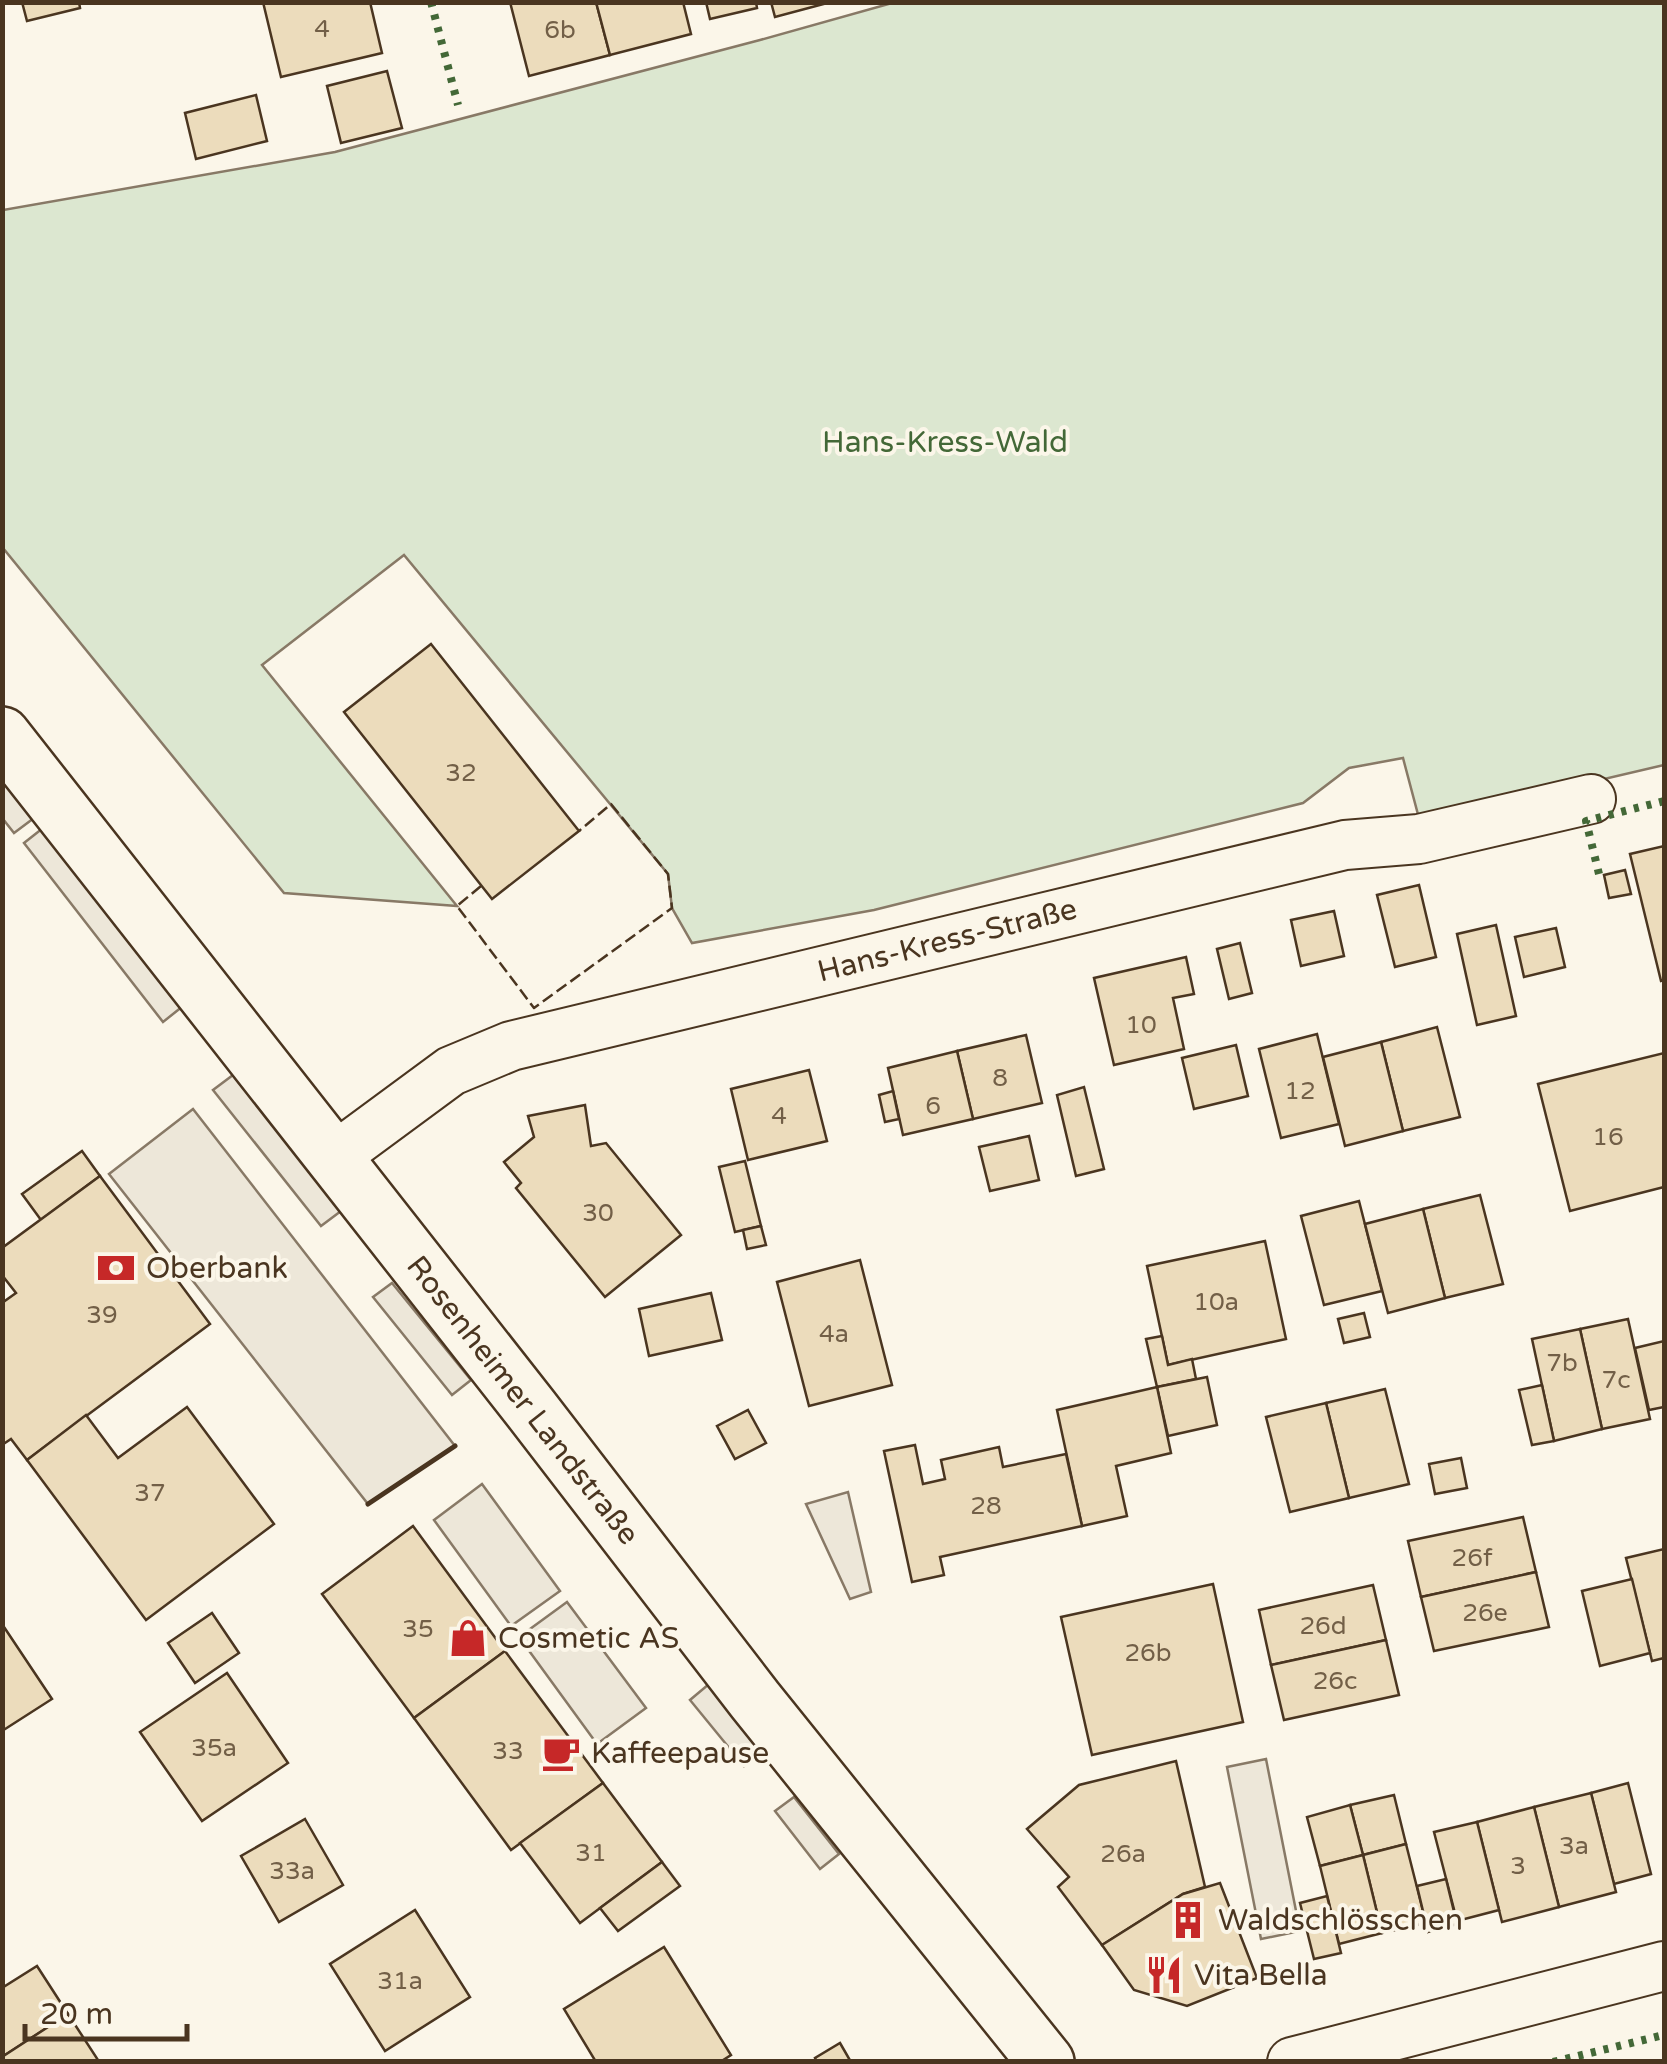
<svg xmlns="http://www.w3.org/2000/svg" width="1667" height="2064" viewBox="0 0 1667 2064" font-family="'Varela Round',sans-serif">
  <rect width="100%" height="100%" fill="#fbf6e9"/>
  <polygon fill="#dce7d0" stroke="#887966" stroke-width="2.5" points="892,3 1664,3 1664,765 1420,822 1403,758 1349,768 1303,803 874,910 692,943 672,908 668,874 404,555 262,665 457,906 284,893 3,548 3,210 335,152 760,40"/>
  <g fill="#ede7d9" stroke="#887966" stroke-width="2.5">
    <polygon points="2,778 34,818 14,833 3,819"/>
    <polygon points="43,828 183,1006 163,1022 24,843"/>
    <polygon points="233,1075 341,1211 321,1226 213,1090"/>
    <polygon points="193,1109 455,1446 368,1504 109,1174"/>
    <polygon points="392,1283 471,1380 452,1395 373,1297"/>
    <polygon points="482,1484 560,1591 511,1626 434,1520"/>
    <polygon points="848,1492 871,1592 850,1599 806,1504"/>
    <polygon points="567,1602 646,1708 597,1744 519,1637"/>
    <polygon points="709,1684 763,1750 744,1766 690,1700"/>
    <polygon points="1266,1759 1300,1931 1261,1939 1227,1767"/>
    <polygon points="794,1797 839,1854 820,1869 775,1811"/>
  </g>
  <g fill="#ecdcbc" stroke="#4a3520" stroke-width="2.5">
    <polygon points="22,2 79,2 80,8 27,21"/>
    <polygon points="263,2 370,2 382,53 281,77"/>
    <polygon points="510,2 596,2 610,55 529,76"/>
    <polygon points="596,2 683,2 691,34 610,55"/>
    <polygon points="706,2 756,2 757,8 710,19"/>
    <polygon points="771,2 831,2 775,17"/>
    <polygon points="387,71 402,128 341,143 327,86"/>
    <polygon points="256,95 267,141 196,159 185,113"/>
    <polygon points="431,644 579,831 492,899 344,712"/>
    <polygon points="1664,846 1664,980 1661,981 1630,854"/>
    <polygon points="1625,870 1631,894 1609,898 1604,875"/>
    <polygon points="1419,885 1436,957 1395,967 1377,895"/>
    <polygon points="1334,911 1344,956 1301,966 1291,920"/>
    <polygon points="1496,925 1516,1016 1477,1025 1457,934"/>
    <polygon points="1556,928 1565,967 1524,977 1515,937"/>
    <polygon points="1240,943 1252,993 1229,999 1217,949"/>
    <polygon points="1186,957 1194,994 1173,998 1184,1049 1114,1065 1094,978"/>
    <polygon points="1437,1027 1460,1117 1403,1131 1381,1042"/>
    <polygon points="1317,1034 1339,1124 1281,1138 1259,1049"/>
    <polygon points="1026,1035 1042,1103 973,1119 957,1051"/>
    <polygon points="1381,1042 1403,1131 1345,1146 1323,1057"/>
    <polygon points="1236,1045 1248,1096 1194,1109 1182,1058"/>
    <polygon points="957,1051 973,1119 903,1135 888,1068"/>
    <polygon points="1664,1053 1664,1187 1570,1211 1538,1084"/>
    <polygon points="809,1070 827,1141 748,1160 731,1089"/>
    <polygon points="1084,1087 1104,1169 1076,1176 1057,1095"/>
    <polygon points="893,1091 899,1119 885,1122 879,1095"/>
    <polygon points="585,1105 591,1146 606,1143 681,1235 605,1297 516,1188 521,1183 504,1162 534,1137 528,1116"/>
    <polygon points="1029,1136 1039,1180 990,1191 979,1147"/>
    <polygon points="82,1151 100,1176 41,1220 22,1194"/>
    <polygon points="745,1161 761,1226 735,1232 719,1167"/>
    <polygon points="100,1176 210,1324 27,1460 11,1439 2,1445 2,1303 16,1293 2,1275 2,1248"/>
    <polygon points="1480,1195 1503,1284 1445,1298 1423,1209"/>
    <polygon points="1359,1201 1382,1291 1324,1305 1301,1216"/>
    <polygon points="1423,1209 1445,1298 1388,1313 1365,1224"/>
    <polygon points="761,1226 766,1245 747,1249 743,1230"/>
    <polygon points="1265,1241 1286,1339 1168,1365 1147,1266"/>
    <polygon points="860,1260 892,1385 809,1406 777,1282"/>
    <polygon points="711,1293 722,1340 649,1356 639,1309"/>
    <polygon points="1364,1313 1370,1337 1344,1343 1338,1319"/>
    <polygon points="1628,1319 1650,1419 1602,1429 1580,1329"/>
    <polygon points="1580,1329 1602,1429 1554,1441 1532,1339"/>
    <polygon points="1162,1336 1168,1365 1192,1359 1196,1379 1157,1387 1146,1339"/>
    <polygon points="1664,1341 1664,1407 1649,1410 1635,1348"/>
    <polygon points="1207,1377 1217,1425 1168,1436 1157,1387"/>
    <polygon points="1542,1385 1554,1441 1532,1445 1519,1390"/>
    <polygon points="1157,1387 1171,1453 1116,1466 1127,1516 1082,1526 1057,1410"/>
    <polygon points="1385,1389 1409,1484 1349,1498 1326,1403"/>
    <polygon points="1326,1403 1349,1498 1290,1512 1266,1417"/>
    <polygon points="187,1407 274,1524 146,1620 27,1460 86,1415 118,1458"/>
    <polygon points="748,1410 766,1443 735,1459 717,1426"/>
    <polygon points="915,1445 923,1484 945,1479 941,1460 999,1447 1003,1467 1066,1454 1082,1526 940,1557 944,1575 912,1582 884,1451"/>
    <polygon points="1461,1458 1467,1488 1435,1494 1429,1464"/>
    <polygon points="1523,1517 1536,1572 1421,1597 1408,1541"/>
    <polygon points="413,1526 505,1651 414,1718 322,1594"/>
    <polygon points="1664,1549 1664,1658 1652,1661 1626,1558"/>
    <polygon points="1536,1572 1549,1627 1434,1651 1421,1597"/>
    <polygon points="1632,1579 1650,1653 1600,1666 1582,1591"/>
    <polygon points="1213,1584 1243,1722 1092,1755 1061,1617"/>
    <polygon points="1373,1585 1386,1640 1271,1665 1259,1610"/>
    <polygon points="212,1613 239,1653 195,1683 168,1643"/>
    <polygon points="2,1624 52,1699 2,1731"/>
    <polygon points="1386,1640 1399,1695 1284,1720 1271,1665"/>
    <polygon points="505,1651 603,1783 511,1850 414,1718"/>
    <polygon points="227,1673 288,1763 202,1821 140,1732"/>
    <polygon points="1176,1761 1205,1887 1183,1894 1102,1945 1058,1887 1069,1877 1027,1829 1079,1785"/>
    <polygon points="603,1783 662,1862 580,1923 520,1843"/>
    <polygon points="1628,1783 1651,1874 1614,1884 1591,1793"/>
    <polygon points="1591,1793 1616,1892 1559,1907 1534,1807"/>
    <polygon points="1394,1795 1406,1844 1363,1855 1350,1805"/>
    <polygon points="1350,1805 1363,1855 1320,1866 1307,1817"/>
    <polygon points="1534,1807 1559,1907 1502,1922 1477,1822"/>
    <polygon points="305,1819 343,1885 279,1922 241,1856"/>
    <polygon points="1477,1822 1499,1910 1457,1921 1434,1832"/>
    <polygon points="1406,1844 1426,1923 1382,1933 1363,1855"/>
    <polygon points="1363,1855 1382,1933 1339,1944 1320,1866"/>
    <polygon points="662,1862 680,1886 618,1931 600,1908"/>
    <polygon points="1446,1879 1457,1924 1428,1932 1417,1886"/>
    <polygon points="1220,1883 1257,1978 1187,2006 1134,1990 1102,1945 1183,1894"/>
    <polygon points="1327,1896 1341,1953 1314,1959 1300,1903"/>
    <polygon points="415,1910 470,1997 385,2051 330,1964"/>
    <polygon points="664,1947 731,2055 720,2062 596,2062 564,2009"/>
    <polygon points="37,1966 68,2014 2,2057 2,1988"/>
    <polygon points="68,2014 98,2060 2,2062 2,2057"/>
    <polygon points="840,2043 851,2062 817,2062 815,2058"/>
  </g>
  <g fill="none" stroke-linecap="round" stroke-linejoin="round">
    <g stroke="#4a3520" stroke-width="52">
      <g id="street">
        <polyline points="333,1158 451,1071 511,1046 1345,845 1419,839 1591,799"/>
        <polyline points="1292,2062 1664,1966"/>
      </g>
    </g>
    <g stroke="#4a3520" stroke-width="60">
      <polyline id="secondary" points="2,735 531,1409 755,1700 1046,2062"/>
    </g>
    <use href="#street" stroke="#fbf6e9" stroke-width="48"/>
    <use href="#secondary" stroke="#fbf6e9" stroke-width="55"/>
    <g stroke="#436837" stroke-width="8" stroke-dasharray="5 8" stroke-linecap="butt">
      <polyline points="431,2 458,105"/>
      <polyline points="1599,874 1586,821 1664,801"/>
      <polyline points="1553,2062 1664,2035"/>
    </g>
    <polyline stroke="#4a3520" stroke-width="2.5" stroke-dasharray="12 5" stroke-linecap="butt" points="481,886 457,906 534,1008 672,908 668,874 611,804 579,831"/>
    <polyline stroke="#4a3520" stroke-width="5" points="368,1504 455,1446"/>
  </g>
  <defs>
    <g id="bank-bare" transform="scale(3)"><path d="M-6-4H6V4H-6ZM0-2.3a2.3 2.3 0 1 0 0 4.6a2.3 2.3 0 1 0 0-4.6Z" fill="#c62828" stroke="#fbf6e9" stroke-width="2.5" paint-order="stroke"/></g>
    <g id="shop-bare" transform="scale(3)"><path d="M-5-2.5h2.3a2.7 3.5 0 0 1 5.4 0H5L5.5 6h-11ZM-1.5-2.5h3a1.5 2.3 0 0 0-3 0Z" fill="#c62828" stroke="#fbf6e9" stroke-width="2.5" paint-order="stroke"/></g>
    <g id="cafe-bare" transform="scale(3)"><path d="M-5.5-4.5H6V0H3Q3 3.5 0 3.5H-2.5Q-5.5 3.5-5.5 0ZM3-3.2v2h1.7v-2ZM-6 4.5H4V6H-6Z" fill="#c62828" stroke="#fbf6e9" stroke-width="2.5" paint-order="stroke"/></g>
    <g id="building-bare" transform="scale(3)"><path d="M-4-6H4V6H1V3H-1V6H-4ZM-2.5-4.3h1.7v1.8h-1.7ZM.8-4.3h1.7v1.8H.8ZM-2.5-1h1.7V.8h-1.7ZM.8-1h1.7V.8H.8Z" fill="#c62828" stroke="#fbf6e9" stroke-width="2.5" paint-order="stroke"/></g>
    <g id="restaurant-bare" transform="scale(3)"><path d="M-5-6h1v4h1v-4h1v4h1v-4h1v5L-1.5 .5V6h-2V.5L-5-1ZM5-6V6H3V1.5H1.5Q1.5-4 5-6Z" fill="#c62828" stroke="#fbf6e9" stroke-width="2.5" paint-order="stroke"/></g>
  </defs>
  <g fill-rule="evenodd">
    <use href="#bank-bare" x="116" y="1268"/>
    <use href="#shop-bare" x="468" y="1638"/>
    <use href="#cafe-bare" x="561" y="1753"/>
    <use href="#building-bare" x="1188" y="1920"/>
    <use href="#restaurant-bare" x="1164" y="1975"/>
  </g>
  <g text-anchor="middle" stroke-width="8" stroke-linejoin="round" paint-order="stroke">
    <g font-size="25" fill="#725f47">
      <text x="322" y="37">4</text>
      <text x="560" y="38">6b</text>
      <text x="461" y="781">32</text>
      <text x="1141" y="1033">10</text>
      <text x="1000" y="1086">8</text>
      <text x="1300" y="1099">12</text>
      <text x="933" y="1114">6</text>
      <text x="779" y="1124">4</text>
      <text x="1608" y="1145">16</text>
      <text x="598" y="1221">30</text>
      <text x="1216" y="1310">10a</text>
      <text x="102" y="1323">39</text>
      <text x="834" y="1342">4a</text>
      <text x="1562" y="1371">7b</text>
      <text x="1616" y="1388">7c</text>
      <text x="150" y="1501">37</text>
      <text x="986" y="1514">28</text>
      <text x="1472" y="1566">26f</text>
      <text x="1485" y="1621">26e</text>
      <text x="1323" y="1634">26d</text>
      <text x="418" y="1637">35</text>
      <text x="1148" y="1661">26b</text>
      <text x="1335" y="1689">26c</text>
      <text x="214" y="1756">35a</text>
      <text x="508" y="1759">33</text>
      <text x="1574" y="1854">3a</text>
      <text x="591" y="1861">31</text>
      <text x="1123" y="1862">26a</text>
      <text x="1518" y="1874">3</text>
      <text x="292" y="1879">33a</text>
      <text x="400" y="1989">31a</text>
    </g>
    <g font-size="30" fill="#436837" stroke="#fbf6e9">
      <text x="945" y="452">Hans-Kress-Wald</text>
    </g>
    <g font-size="30" fill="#4a3520" stroke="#fbf6e9">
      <text transform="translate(947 940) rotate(-14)" y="10">Hans-Kress-Straße</text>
      <text transform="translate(523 1400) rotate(52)" y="10">Rosenheimer Landstraße</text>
    </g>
    <g font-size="30" fill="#4a3520" stroke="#fbf6e9" text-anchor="start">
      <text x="146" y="1278">Oberbank</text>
      <text x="498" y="1648">Cosmetic AS</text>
      <text x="591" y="1763">Kaffeepause</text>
      <text x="1218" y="1930">Waldschlösschen</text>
      <text x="1194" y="1985">Vita Bella</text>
    </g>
  </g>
  <rect width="1667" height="2064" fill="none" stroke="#4a3520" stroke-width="10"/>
  <path d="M25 2024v15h162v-15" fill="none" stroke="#4a3520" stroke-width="5"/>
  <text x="40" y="2024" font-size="30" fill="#4a3520" stroke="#fbf6e9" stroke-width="8" paint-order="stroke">20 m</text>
</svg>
